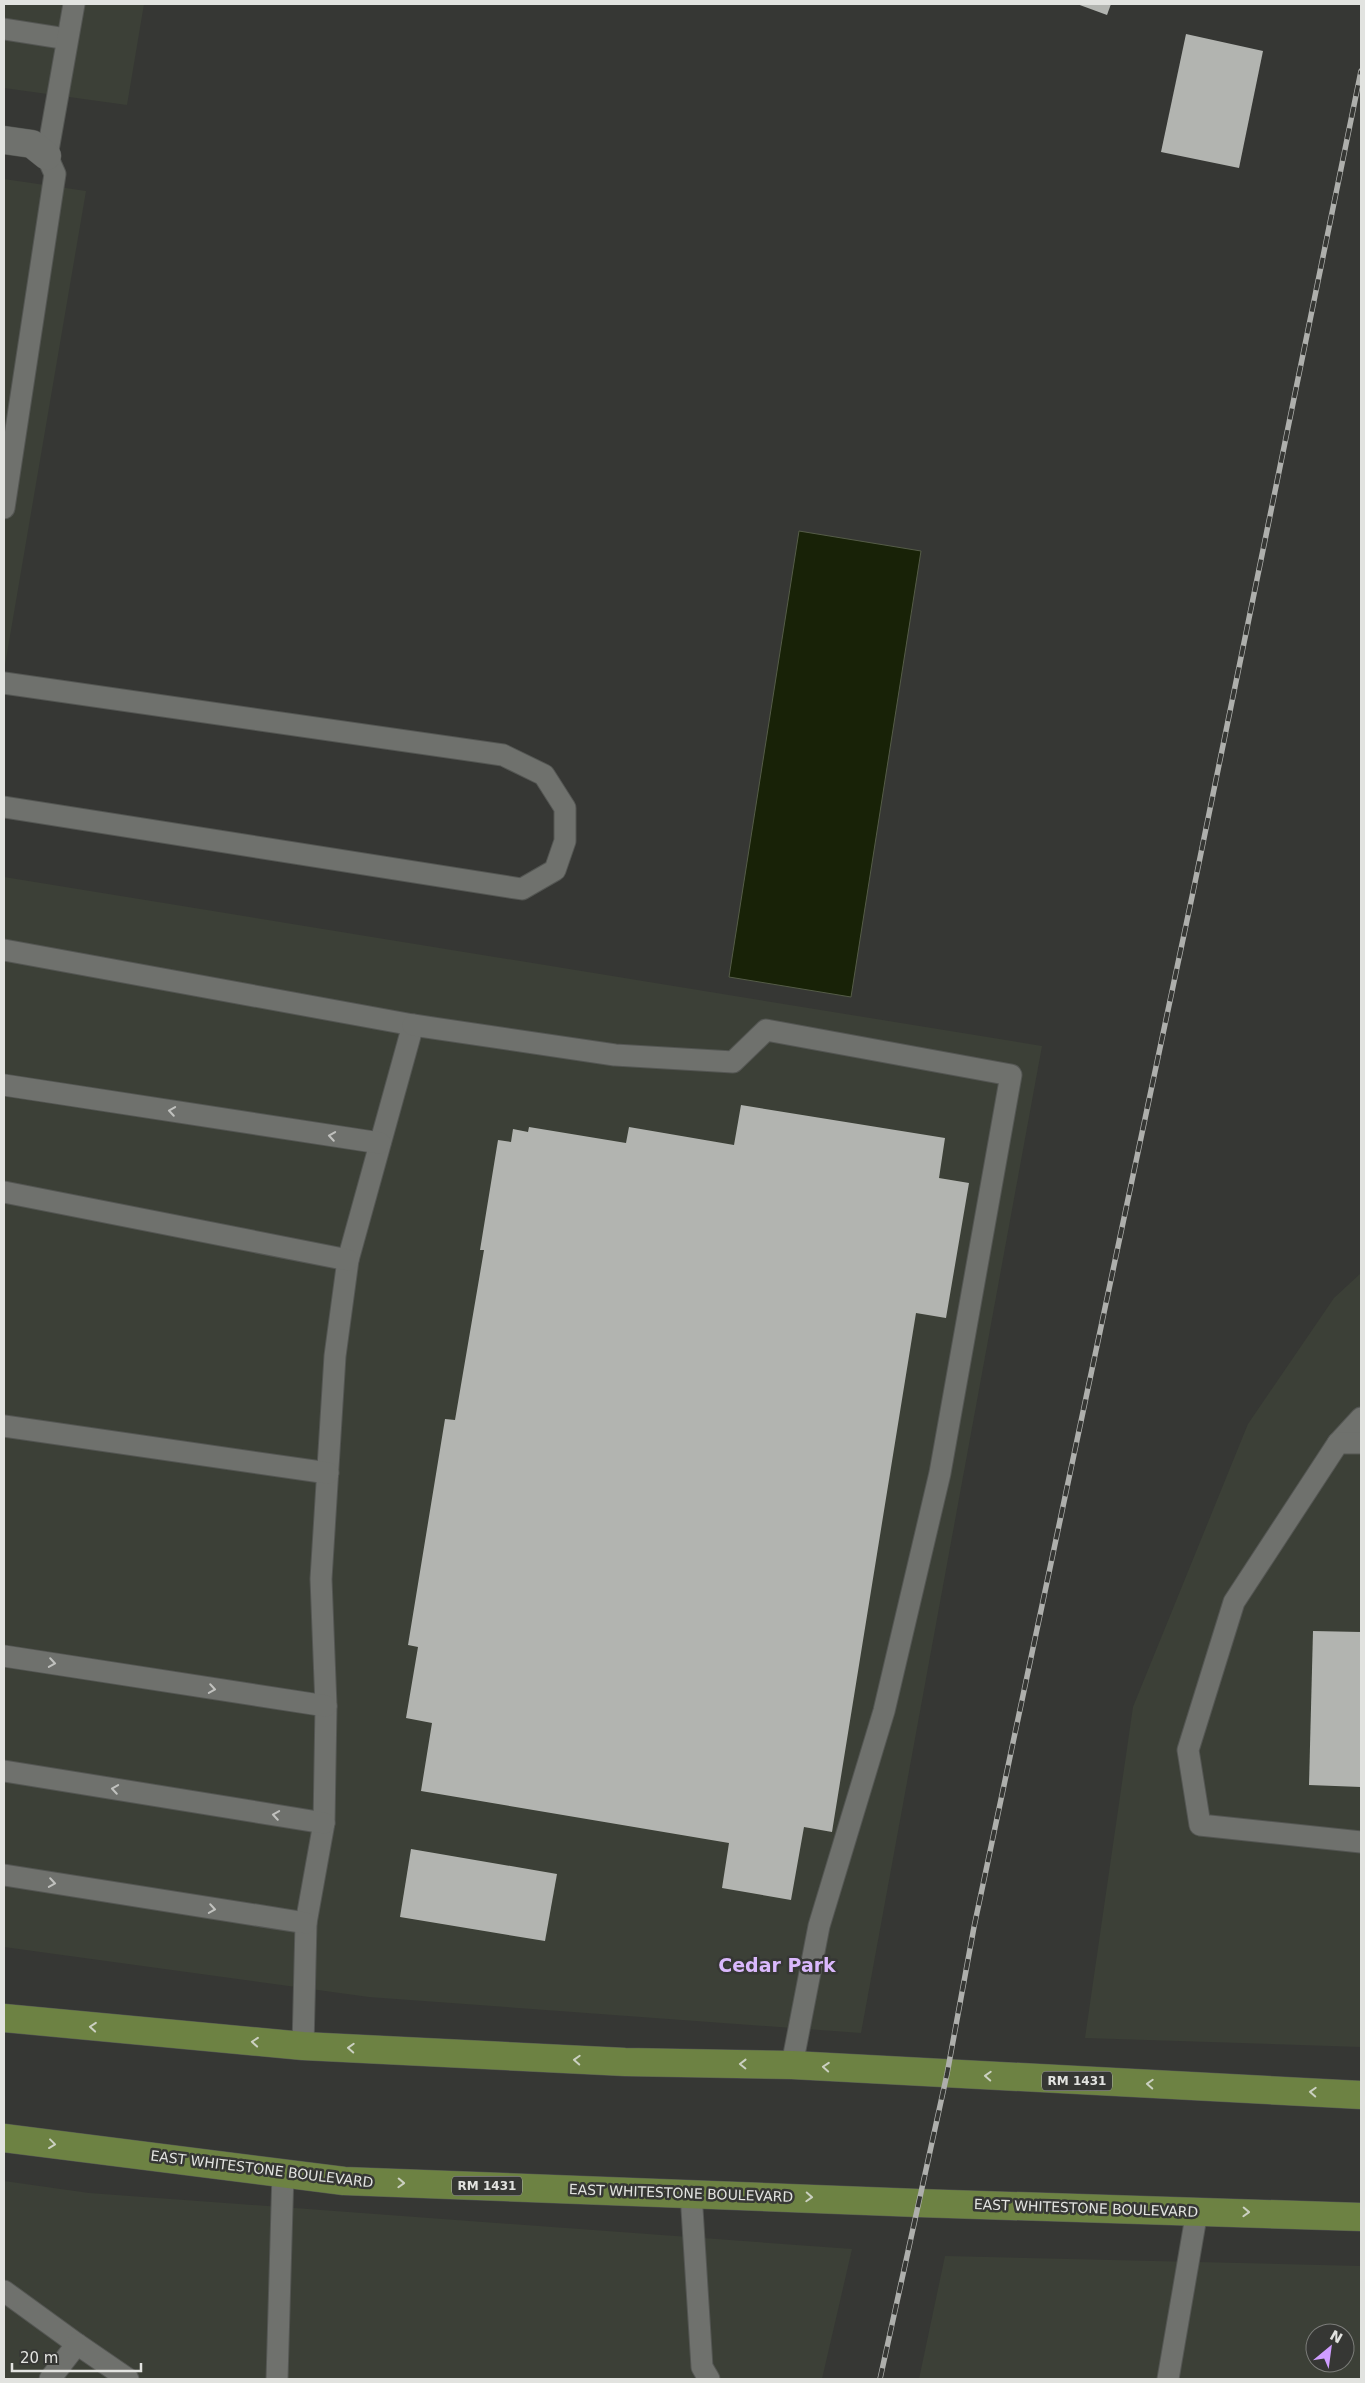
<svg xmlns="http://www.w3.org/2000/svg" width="1365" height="2383" viewBox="0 0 1365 2383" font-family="'DejaVu Sans',sans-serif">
  <rect width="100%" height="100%" fill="#363734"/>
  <g fill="#3c4037" fill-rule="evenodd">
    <polygon points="4,4 144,4 127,105 4,88"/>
    <polygon points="4,179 86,191 4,671"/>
    <polygon points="4,877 1042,1046 861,2033 369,1997 4,1947"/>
    <polygon points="1361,1273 1361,2047 1085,2038 1133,1707 1248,1424 1334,1298"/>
    <polygon points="4,2181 89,2193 852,2249 822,2379 4,2379"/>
    <path d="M 945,2256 L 1361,2266 L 1361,2379 L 919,2379 ZM 1315,2333 L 1345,2333 L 1345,2363 L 1315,2363 Z"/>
  </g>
  <polygon fill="#182207" stroke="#555c48" points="799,531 921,551 851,997 729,977"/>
  <g fill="#b2b4b0">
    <polygon points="1077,4 1111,4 1107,15"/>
    <polygon points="1186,34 1263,51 1239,168 1161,152"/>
    <polygon points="741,1105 945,1138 939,1178 969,1183 946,1318 916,1313 832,1832 804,1827 791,1900 722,1888 729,1843 421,1791 432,1723 406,1718 418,1647 408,1645 445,1419 455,1420 484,1250 480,1250 498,1140 511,1142 513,1129 528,1132 529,1127 626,1143 629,1127 734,1145"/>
    <polygon points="1313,1631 1361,1632 1361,1787 1309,1785"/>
    <polygon points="411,1849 557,1874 545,1941 400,1917"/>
  </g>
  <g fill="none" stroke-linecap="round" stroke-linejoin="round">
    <g stroke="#545653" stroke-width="23">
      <g id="service">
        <polyline points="4,29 67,39"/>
        <polyline points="4,508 55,174 47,156 74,4"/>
        <polyline points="4,683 503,755 544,775 565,808 565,841 555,870 522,889 4,807"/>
        <polyline points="4,950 413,1025 348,1260 335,1356 321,1579 326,1706 324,1823 306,1923 303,2046"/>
        <polyline points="413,1025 615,1055 733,1062 766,1030 1011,1075 940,1473 884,1711 819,1926 792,2065"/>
        <polyline points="4,1085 380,1143"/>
        <polyline points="4,1192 348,1260"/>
        <polyline points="4,1426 328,1473"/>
        <polyline points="1338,1443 1361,1418"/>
        <polyline points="1361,1443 1338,1443 1234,1602 1188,1750 1200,1825 1361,1842"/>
        <polyline points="4,1656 326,1706"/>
        <polyline points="4,1771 324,1823"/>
        <polyline points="4,1875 306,1923"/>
        <polyline points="691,2193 702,2367 709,2379"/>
        <polyline points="4,2291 77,2344"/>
        <polyline points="50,2379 77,2344 128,2379"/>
        <polyline points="277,2379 283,2172"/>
        <polyline points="1168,2379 1197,2211"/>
      </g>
    </g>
    <g stroke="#545653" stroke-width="29">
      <polyline id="minor" points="4,140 32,144 47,156"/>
    </g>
    <g stroke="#545653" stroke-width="29">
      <g id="primary">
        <polyline points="4,2018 303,2046 625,2062 792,2065 1361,2095"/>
        <polyline points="4,2138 344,2181 918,2203 1361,2217"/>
      </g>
    </g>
    <use href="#service" stroke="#6f716d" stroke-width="21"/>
    <use href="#minor" stroke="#6f716d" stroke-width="28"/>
    <use href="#primary" stroke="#6d8243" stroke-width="28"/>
    <g stroke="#aeafac" stroke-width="5.5">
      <polyline id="rail" points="880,2379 947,2074 974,1927 1193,892 1361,71"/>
    </g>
    <use href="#rail" stroke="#363734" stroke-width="4" stroke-dasharray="11" stroke-linecap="butt"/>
  </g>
  <defs><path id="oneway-chevron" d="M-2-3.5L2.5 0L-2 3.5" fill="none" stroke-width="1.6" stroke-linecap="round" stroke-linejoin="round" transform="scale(1.25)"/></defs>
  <g stroke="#c0c1be">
    <use href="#oneway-chevron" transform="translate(172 1111) rotate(-171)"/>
    <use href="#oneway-chevron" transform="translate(332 1136) rotate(-171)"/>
    <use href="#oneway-chevron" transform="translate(52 1663) rotate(9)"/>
    <use href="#oneway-chevron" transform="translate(212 1689) rotate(9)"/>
    <use href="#oneway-chevron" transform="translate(115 1789) rotate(-171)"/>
    <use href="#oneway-chevron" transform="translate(276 1815) rotate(-171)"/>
    <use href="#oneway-chevron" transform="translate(52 1883) rotate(9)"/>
    <use href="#oneway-chevron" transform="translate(212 1909) rotate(9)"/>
  </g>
  <g stroke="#cbd0c1">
    <use href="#oneway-chevron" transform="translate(93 2027) rotate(-175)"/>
    <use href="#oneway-chevron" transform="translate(255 2042) rotate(-175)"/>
    <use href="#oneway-chevron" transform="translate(351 2048) rotate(-177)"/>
    <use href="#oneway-chevron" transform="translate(577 2060) rotate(-177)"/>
    <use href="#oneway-chevron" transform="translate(743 2064) rotate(-179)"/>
    <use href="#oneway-chevron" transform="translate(826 2067) rotate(-176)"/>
    <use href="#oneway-chevron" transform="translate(988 2076) rotate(-177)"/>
    <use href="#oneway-chevron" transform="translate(1150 2084) rotate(-177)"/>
    <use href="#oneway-chevron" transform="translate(1313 2092) rotate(-177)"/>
    <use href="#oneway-chevron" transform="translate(52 2144) rotate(7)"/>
    <use href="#oneway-chevron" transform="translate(401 2183) rotate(2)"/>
    <use href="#oneway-chevron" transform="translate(809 2197) rotate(3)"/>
    <use href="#oneway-chevron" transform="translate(1246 2212) rotate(2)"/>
  </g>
  <g text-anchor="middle" stroke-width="5" stroke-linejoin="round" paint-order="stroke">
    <g fill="#363734" stroke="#aeafac" stroke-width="1">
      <rect x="1042" y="2071.5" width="70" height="19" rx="4"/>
      <rect x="452" y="2176.5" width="70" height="19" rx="4"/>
    </g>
    <g font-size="12" font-weight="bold" fill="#e2e3e0">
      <text x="1077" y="2085">RM 1431</text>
      <text x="487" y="2190">RM 1431</text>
    </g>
    <g font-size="14" fill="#e2e3e0" stroke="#363734">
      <text transform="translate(262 2169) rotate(7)" y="5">EAST WHITESTONE BOULEVARD</text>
      <text transform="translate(681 2193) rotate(2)" y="5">EAST WHITESTONE BOULEVARD</text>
      <text transform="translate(1086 2208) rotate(2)" y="5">EAST WHITESTONE BOULEVARD</text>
    </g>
    <g font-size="19" font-weight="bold" fill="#dab8fc" stroke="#363734">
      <text x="777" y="1972">Cedar Park</text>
    </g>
  </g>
  <rect width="1365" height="2383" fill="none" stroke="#e2e3e0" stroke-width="10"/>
  <g transform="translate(1330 2348) rotate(29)"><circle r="24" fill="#363734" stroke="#7b7c79"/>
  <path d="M0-4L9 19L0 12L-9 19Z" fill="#cf9dff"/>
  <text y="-8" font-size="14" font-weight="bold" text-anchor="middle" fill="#e2e3e0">N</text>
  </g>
  <path d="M12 2363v8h129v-8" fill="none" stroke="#e2e3e0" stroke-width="2.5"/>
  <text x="20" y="2363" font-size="15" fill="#e2e3e0" stroke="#363734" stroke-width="4" paint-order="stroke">20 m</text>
</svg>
